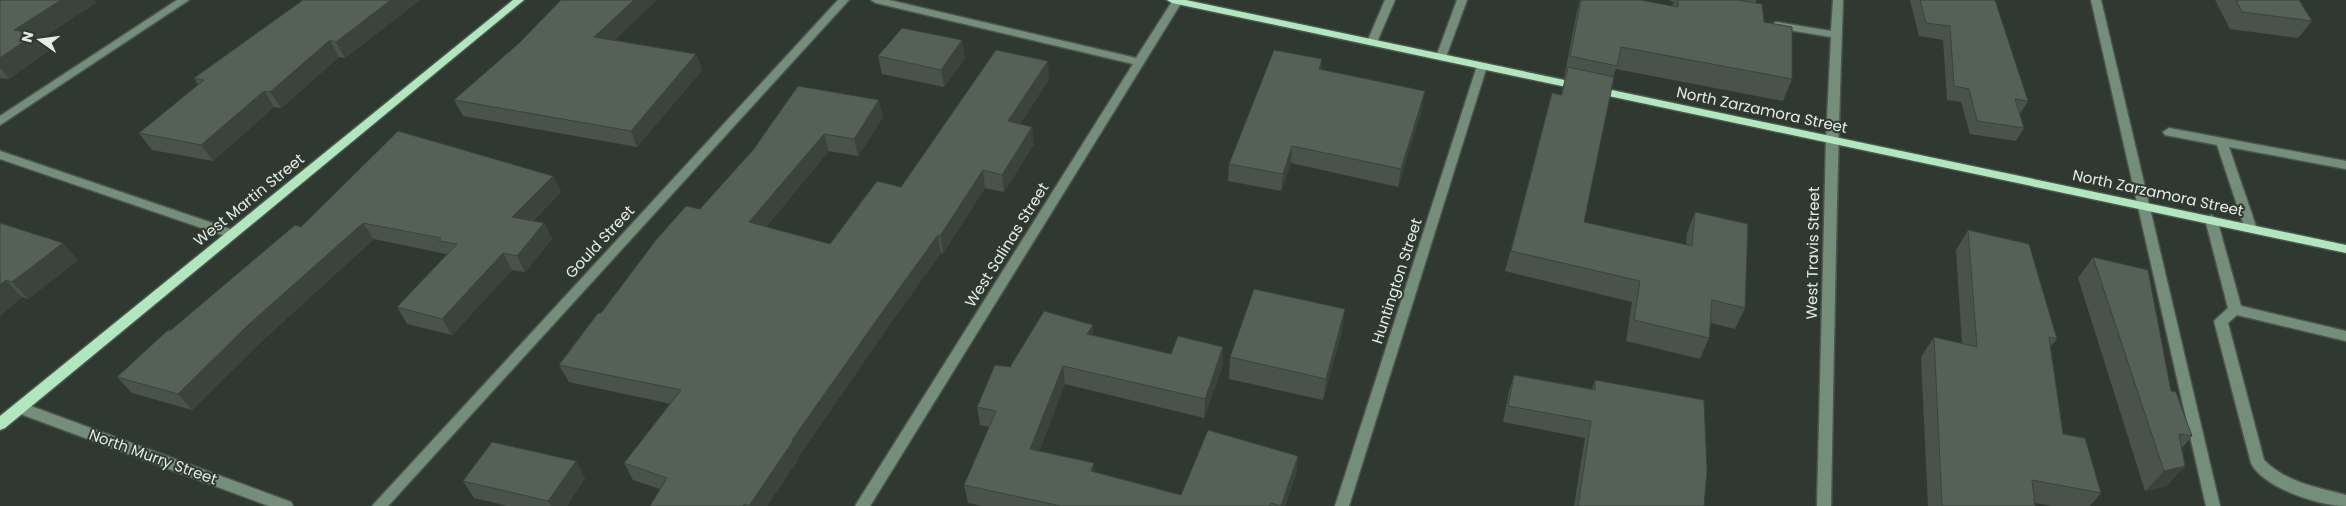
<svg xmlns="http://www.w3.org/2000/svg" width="2346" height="506" viewBox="0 0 2346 506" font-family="Poppins,sans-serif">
  <rect width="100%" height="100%" fill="#2f3931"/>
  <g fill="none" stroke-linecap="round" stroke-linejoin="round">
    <g stroke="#4c564e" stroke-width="3">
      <g id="minor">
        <polygon points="177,0 189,0 0,125 0,116"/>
        <polygon points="838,0 849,0 388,506 372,506"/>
        <polygon points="871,0 889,0 1136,58 1173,0 1183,0 870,506 855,506 1133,64 876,3"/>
        <polygon points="1385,0 1395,0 1377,42 1376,44 1368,44 1367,42"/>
        <polygon points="1457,0 1467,0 1446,57 1441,60 1437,59 1436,57"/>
        <path d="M 1833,0 L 1843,0 C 1837,167 1834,337 1831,506 L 1817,506 L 1826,140 L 1831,37 L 1776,28 L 1771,25 L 1776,22 L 1831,31 Z"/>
        <polygon points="2091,0 2101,0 2220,506 2206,506"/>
        <polygon points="1482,63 1487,66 1349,506 1335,506 1477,66"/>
        <polygon points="2169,128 2346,161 2346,169 2229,147 2257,229 2251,233 2245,229 2217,145 2165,135 2163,132"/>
        <polygon points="0,151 236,231 238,234 232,238 228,237 0,159"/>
        <path d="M 2211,215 L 2217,219 L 2241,306 L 2346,331 L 2346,341 L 2237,315 L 2228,323 L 2264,460 C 2287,483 2316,487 2346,495 L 2346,506 C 2320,506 2263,488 2251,463 L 2214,321 L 2228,308 L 2205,219 Z"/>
        <polygon points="20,402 291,502 293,506 269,506 15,412 13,408 15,404"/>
      </g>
    </g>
    <g stroke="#4c564e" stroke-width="3">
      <g id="major">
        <polygon points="513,0 524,0 5,428 0,430 0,416"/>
        <polygon points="1167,0 1186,0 2346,245 2346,253 1172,3"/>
      </g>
    </g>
    <use href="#minor" fill="#758e7b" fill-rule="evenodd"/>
    <use href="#major" fill="#b1e6be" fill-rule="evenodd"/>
  </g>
  <g fill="#49534b">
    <polygon points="0,0 94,0 96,3 39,40 48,51 9,79 0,78"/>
    <polygon points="420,0 345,58 339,57 281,108 274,107 213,161 152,150 139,133 198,85 194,78"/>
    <polygon points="1580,0 1640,0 1672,6 1674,2 1670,1 1670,0 1756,0 1756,3 1764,22 1792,79 1783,101 1616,69 1613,77 1584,222 1686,245 1687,233 1695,212 1745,308 1735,329 1711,323 1709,338 1700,359 1626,341 1632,302 1505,271 1552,93 1561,95 1565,78 1564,78 1577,11"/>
    <polygon points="1910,0 1995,0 2028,101 2020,114 2024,128 2016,141 1970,134 1961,102 1947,100 1943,40 1919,36"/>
    <polygon points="2215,0 2299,0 2312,21 2298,38 2230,29"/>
    <polygon points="614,40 696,54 702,70 637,147 463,116 454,100"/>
    <polygon points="878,56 965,58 944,87 882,74"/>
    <polygon points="1322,59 1321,70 1422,108 1398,187 1291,163 1281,191 1228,181 1229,164"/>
    <polygon points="1049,79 1020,124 1034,144 1004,192 985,188 943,253 941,253 892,321 799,456 799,458 767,506 650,506 660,489 633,480 624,463 671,404 569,382 559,365 601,313 700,209 753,150 883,117 858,156 829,151 766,227 830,244 901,187"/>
    <polygon points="553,176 561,192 533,221 544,223 552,239 525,272 512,270 452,335 407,324 397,307 447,254 446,254 374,239 261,342 192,410 132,393 117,377 171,330 301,227"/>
    <polygon points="0,223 78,260 28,299 22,297 0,316"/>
    <polygon points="1968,230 2057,339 2050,347 2063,434 2101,493 2090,506 2053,506 2035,503 2035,506 1928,506 1921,357 1934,337 1962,344 1956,250"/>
    <polygon points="2093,257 2171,391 2192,436 2182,448 2185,466 2166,486 2145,491 2078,278"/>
    <polygon points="1342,331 1323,400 1229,379 1230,357"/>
    <polygon points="1093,335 1171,354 1223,347 1223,365 1204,418 1065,384 1039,451 1095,472 1181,495 1298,456 1296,474 1285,506 982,506 968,503 964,485 989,427 980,425 977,407 1010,367"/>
    <polygon points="1514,375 1592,389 1595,380 1704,506 1574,506 1585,438 1503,422 1509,391"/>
    <polygon points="576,461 585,478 567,506 508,506 474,498 463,481"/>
  </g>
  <g fill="#3c433d">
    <polygon points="61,0 94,0 96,3 39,40 48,51 9,79 0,68 0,58 14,30"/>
    <polygon points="391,0 420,0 345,58 336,42"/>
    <polygon points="634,0 657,0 601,53 594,37"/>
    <polygon points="330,40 339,57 281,108 270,92"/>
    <polygon points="962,40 965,58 944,87 941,70"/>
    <polygon points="696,54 702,70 637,147 631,131"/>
    <polygon points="1322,59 1320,76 1319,69"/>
    <polygon points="1048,61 1049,79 1010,139 1008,121"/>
    <polygon points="264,91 274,107 213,161 201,145"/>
    <polygon points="1425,91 1422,108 1398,187 1401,169"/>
    <polygon points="879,100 883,117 858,156 854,139"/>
    <polygon points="1032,127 1034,144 1004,192 1002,175"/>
    <polygon points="824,134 829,151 755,240 749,222"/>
    <polygon points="1292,146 1291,163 1281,191 1283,174"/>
    <polygon points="983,170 985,188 943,253 940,236"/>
    <polygon points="553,176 561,192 520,233 512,217"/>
    <polygon points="363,223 374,239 261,342 192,410 178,394 248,325"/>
    <polygon points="544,223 552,239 525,272 517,256"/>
    <polygon points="938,235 941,253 892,321 799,456 799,458 767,506 749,506 792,440 888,304"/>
    <polygon points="63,243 78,260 28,299 12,282"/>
    <polygon points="503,253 512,270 452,335 442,319"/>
    <polygon points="6,280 22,297 0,316 0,285"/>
    <polygon points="1345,309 1342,331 1323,400 1326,379"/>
    <polygon points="1093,325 1094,343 1087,334"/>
    <polygon points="1223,347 1223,365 1204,418 1205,399"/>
    <polygon points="1063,366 1065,384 1033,467 1030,449"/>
    <polygon points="1298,456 1296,474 1285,506 1281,506"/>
    <polygon points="576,461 585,478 567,506 551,506 548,501"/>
    <polygon points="1094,463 1095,481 1091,471"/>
    <polygon points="2185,466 2166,486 2145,491 2164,471"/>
  </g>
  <g fill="#556057" stroke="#3c433d">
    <polygon points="0,0 61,0 14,30 35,34 0,58"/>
    <polygon points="303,0 391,0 336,42 330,40 270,92 264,91 201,145 139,133 204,80 194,78"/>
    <polygon points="561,0 634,0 594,37 696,54 631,131 454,100 519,43"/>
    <polygon points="1581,0 1640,0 1678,7 1678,0 1739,0 1762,4 1764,22 1792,27 1792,79 1621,47 1617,66 1570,56"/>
    <polygon points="1739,0 1756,0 1756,3"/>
    <polygon points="1920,0 1995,0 2028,101 2015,99 2024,128 1977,121 1969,89 1954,86 1950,26 1926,23"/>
    <polygon points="2236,0 2299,0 2312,21 2242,12"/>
    <polygon points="902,28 962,40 941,70 878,56"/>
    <polygon points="996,50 1048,61 1008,121 1032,127 1002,175 983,170 940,236 938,235 888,304 792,440 793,441 749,506 745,504 743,506 650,506 667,478 624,463 681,390 559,365 598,313 601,313 656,240 686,206 700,209 753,150 798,86 879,100 854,139 824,134 749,222 830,244 877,181 901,187"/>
    <polygon points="1274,50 1322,59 1319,69 1425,91 1401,169 1292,146 1283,174 1229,164"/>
    <polygon points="1568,67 1614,77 1584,222 1692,246 1695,212 1748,224 1745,308 1712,300 1709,338 1634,320 1640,281 1511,251 1552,93 1562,95"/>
    <polygon points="398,131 553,176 512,217 544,223 517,256 503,253 442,319 397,307 457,244 439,241 441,238 363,223 248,325 178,394 117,377 168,330 171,330 295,225 301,227"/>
    <polygon points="0,223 63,243 12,282 6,280 0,285"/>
    <polygon points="1968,230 2029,244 2057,339 2049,337 2063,434 2085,438 2101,493 2032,480 2035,506 1942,506 1934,337 1977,347"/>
    <polygon points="2093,257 2148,270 2171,391 2176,392 2192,436 2179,434 2185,466 2164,471"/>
    <polygon points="1254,289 1345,309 1326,379 1230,357"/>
    <polygon points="1044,311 1093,325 1087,334 1171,354 1178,336 1223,347 1205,399 1063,366 1030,449 1094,463 1091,471 1181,495 1208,430 1298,456 1281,506 1271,503 1270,506 1061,506 964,485 996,411 977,407 995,365 1010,367"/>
    <polygon points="1514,375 1595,390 1595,380 1704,400 1707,471 1704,506 1578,506 1591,421 1508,406"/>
    <polygon points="492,442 576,461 548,501 463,481"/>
  </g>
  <g text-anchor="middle" stroke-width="4" stroke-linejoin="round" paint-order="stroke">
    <g font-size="15" fill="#e5ece7" stroke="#2f3931">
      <text transform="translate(1762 110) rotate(12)" y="5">North Zarzamora Street</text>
      <text transform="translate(2158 193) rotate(12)" y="5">North Zarzamora Street</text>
      <text transform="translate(249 200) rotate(-39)" y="5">West Martin Street</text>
      <text transform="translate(600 242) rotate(-47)" y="5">Gould Street</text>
      <text transform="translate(1007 245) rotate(-58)" y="5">West Salinas Street</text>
      <text transform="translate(1813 253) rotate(-89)" y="5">West Travis Street</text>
      <text transform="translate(1397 281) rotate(-72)" y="5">Huntington Street</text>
      <text transform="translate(153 457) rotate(20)" y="5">North Murry Street</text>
    </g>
  </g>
  <g transform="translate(40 40) rotate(284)" stroke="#2f3931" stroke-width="4" paint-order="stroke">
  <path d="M0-4L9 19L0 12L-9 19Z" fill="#e5ece7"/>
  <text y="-8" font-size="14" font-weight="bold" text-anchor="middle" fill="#e5ece7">N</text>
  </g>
</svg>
